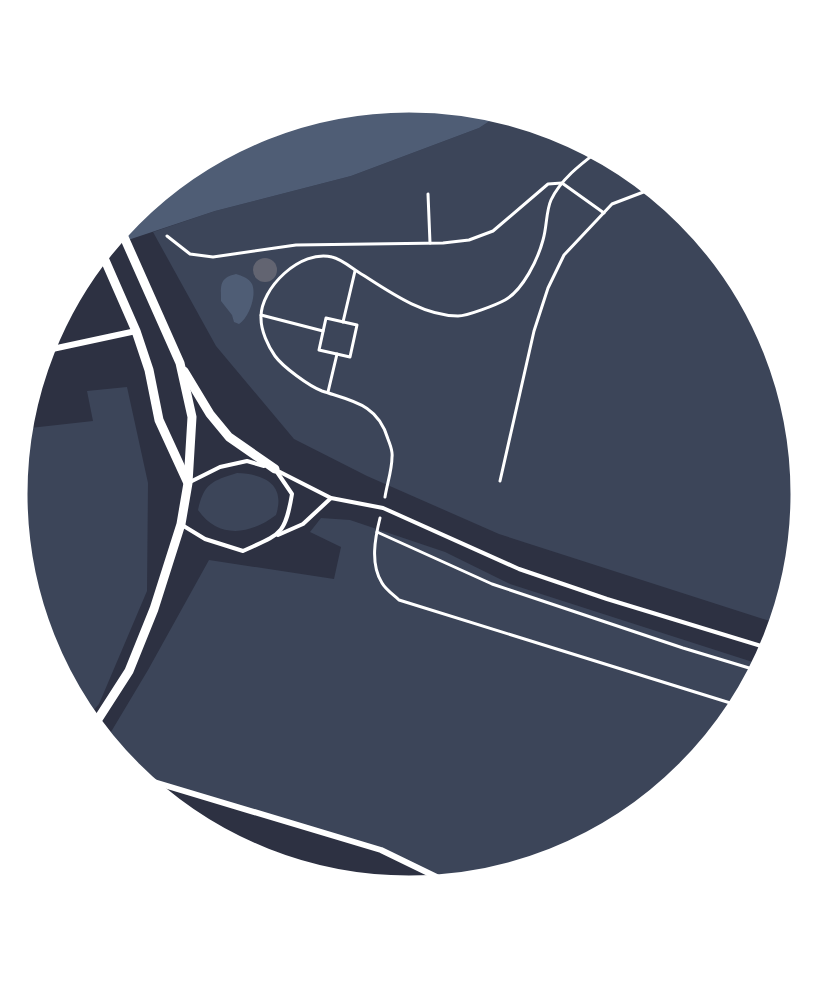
<svg xmlns="http://www.w3.org/2000/svg" width="818" height="989" viewBox="0 0 818 989" font-family="'Sofia Sans Condensed',sans-serif">
  <rect width="100%" height="100%" fill="#2d3142"/>
  <g fill="#3c4559">
    <polygon points="502,113 560,131 628,167 688,216 737,276 773,344 795,418 803,495 795,572 779,624 499,534 367,476 294,439 216,346 153,232 215,211 351,176 479,128"/>
    <polygon points="127,387 148,483 147,591 99,704 86,719 45,645 23,571 15,494 21,429 93,421 87,391"/>
    <path d="M 237,473 C 264,474 286,484 276,515 C 250,535 218,539 198,510 C 204,483 212,481 237,473 Z"/>
    <polygon points="321,518 350,520 445,552 510,584 762,665 736,714 687,773 628,822 559,859 486,881 451,884 381,850 134,776 105,742 148,670 209,560 334,579 341,547 310,532"/>
  </g>
  <g fill="#4f5d75">
    <polygon points="409,101 486,108 502,113 479,128 351,176 215,211 104,248 131,216 190,167 259,130 332,108"/>
    <path d="M 236,274 C 242,276 249,278 252,284 C 257,295 249,318 239,324 L 234,322 L 232,315 L 221,301 C 221,285 219,278 236,274 Z"/>
  </g>
  <circle fill="#626471" cx="265" cy="270" r="12"/>
  <g fill="none" stroke-linecap="round" stroke-linejoin="round">
    <g stroke="#fff" stroke-width="3">
      <polyline points="428,194 430,243"/>
      <polyline points="167,236 190,254 213,257 296,245 443,243 469,240 493,231 548,184 562,183 604,213"/>
      <polyline points="261,315 323,331"/>
      <polygon points="326,318 357,325 350,357 319,350"/>
      <polyline points="343,322 355,271"/>
      <polyline points="328,392 337,354"/>
      <polyline points="500,481 534,331 548,288 564,255 612,204 654,188"/>
      <path d="M 385,497 C 387,484 392,470 392,457 C 393,451 390,445 388,439 C 378,404 352,401 322,391 C 309,386 283,367 275,356 C 268,346 261,331 261,318 C 260,288 301,249 332,257 C 342,259 354,270 363,275 C 391,293 424,316 458,316 C 467,316 496,305 505,300 C 523,290 538,259 543,240 C 547,227 546,211 551,200 C 561,179 581,164 598,151"/>
      <path d="M 380,518 C 375,538 370,564 382,583 C 386,590 394,595 399,600 L 740,706"/>
      <polyline points="377,532 492,584 683,648 759,671"/>
    </g>
    <g stroke="#fff" stroke-width="4">
      <polyline points="274,469 331,498 383,508 519,569 607,599 771,649"/>
      <polyline points="190,482 220,467 247,461 264,466"/>
      <path d="M 182,525 L 205,539 L 243,551 C 280,534 285,536 292,494 L 277,472"/>
      <polyline points="278,535 303,524 331,498"/>
    </g>
    <g stroke="#fff" stroke-width="6">
      <polyline points="43,351 136,331"/>
      <polyline points="134,776 381,850 451,884"/>
    </g>
    <g stroke="#fff" stroke-width="9">
      <polyline points="101,251 136,331 149,370 159,420 187,481"/>
      <polyline points="184,371 210,414 229,437 275,469"/>
      <polyline points="93,727 129,671 154,609 181,524 188,483 192,417 180,363 120,228"/>
    </g>
  </g>
  <path d="M0 0H818V989H0ZM26 494a383 383 0 1 1 766 0a383 383 0 1 1-766 0Z" fill="#fff" fill-rule="evenodd"/>
  <path fill="none" stroke="#fff" stroke-width="3" d="M26 494a383 383 0 1 1 766 0a383 383 0 1 1-766 0Z"/>
</svg>
